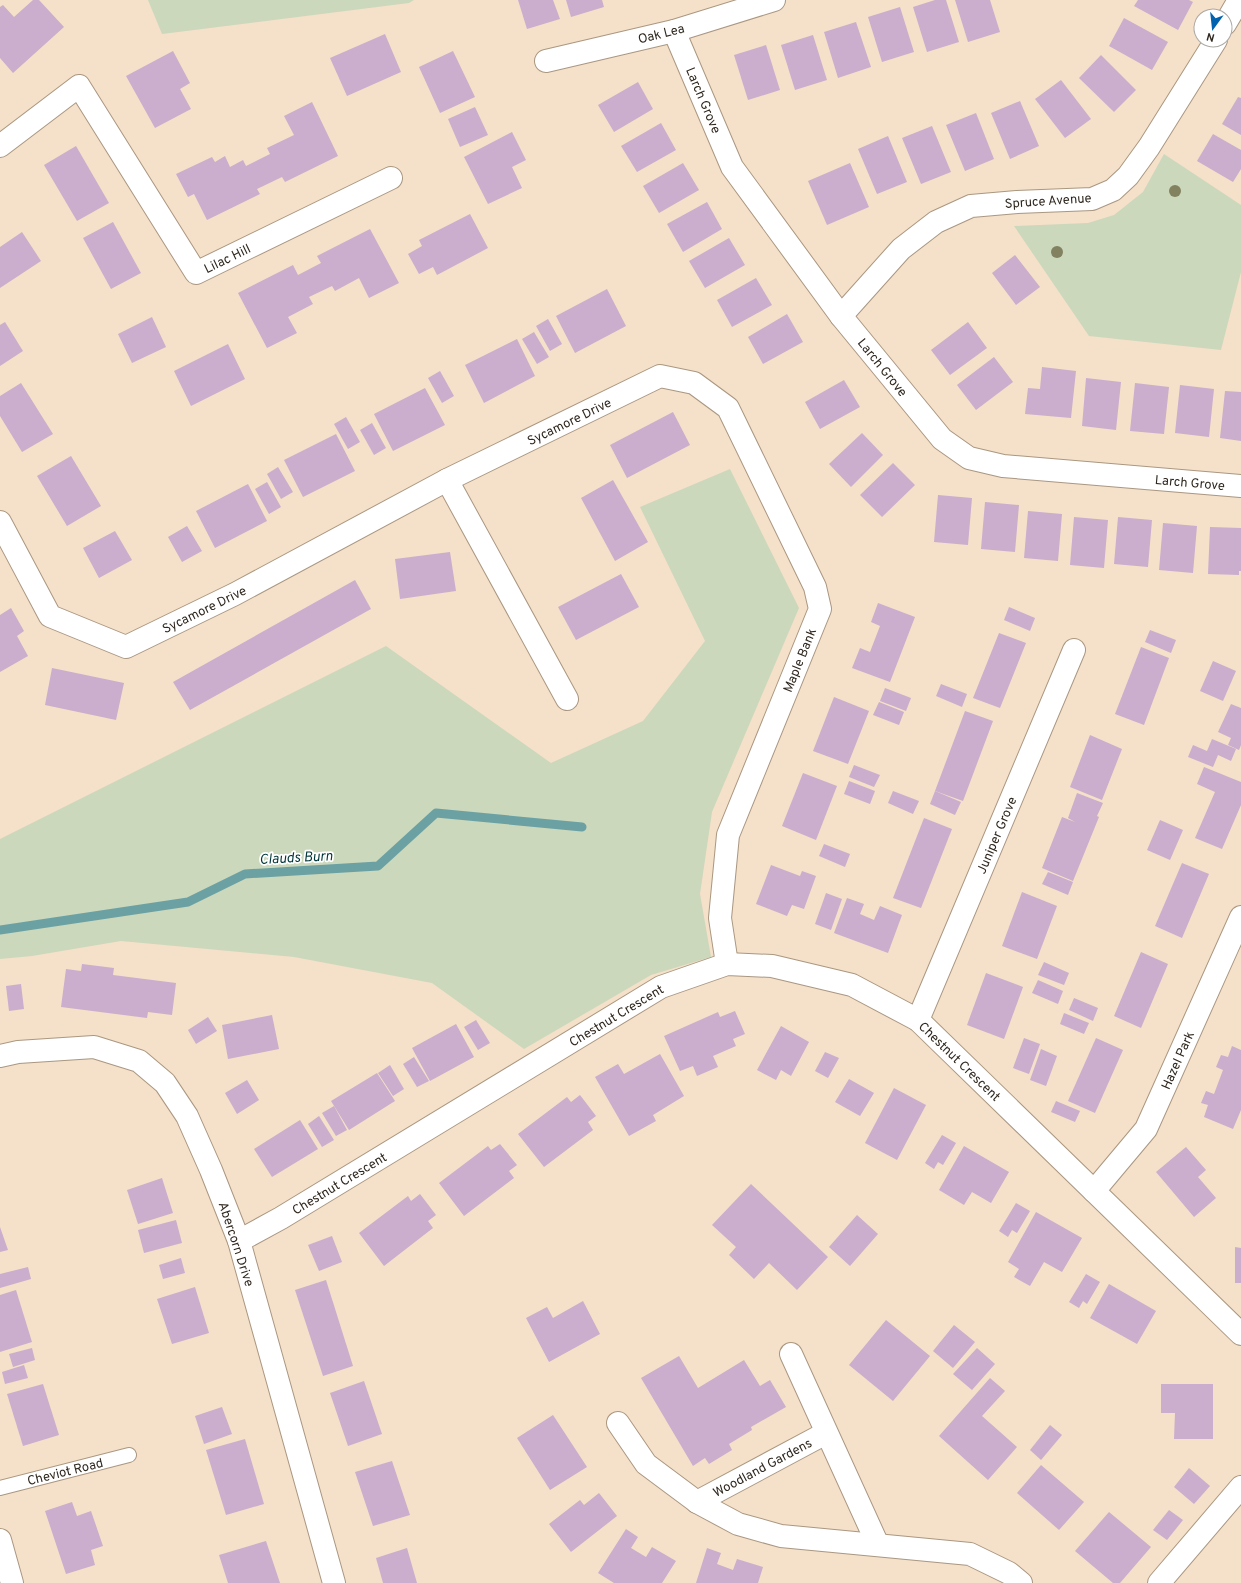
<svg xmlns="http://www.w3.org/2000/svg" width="1241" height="1583" viewBox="0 0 1241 1583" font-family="Overpass,sans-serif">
  <rect width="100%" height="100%" fill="#f5e0c9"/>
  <g fill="#cbd8bc">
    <polygon points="148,0 414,0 409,3 162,34"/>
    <polygon points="1164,154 1241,205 1241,272 1221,350 1089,336 1014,226 1088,223 1114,215 1143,192"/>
    <polygon points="730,469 799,608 712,812 700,894 711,957 651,975 524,1049 432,983 294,957 121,941 32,956 0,959 0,839 386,646 551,763 643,721 705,641 640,507"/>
  </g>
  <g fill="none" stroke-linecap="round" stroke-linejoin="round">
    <polyline stroke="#6ca1a4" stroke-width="9" points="0,930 188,902 245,874 378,866 436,813 582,827"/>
  </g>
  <g fill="#cbadcd">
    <polygon points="33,0 39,0 64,27 13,73 0,58 0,7 3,5 14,17"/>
    <polygon points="518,0 553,0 560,19 527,29"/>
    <polygon points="566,0 602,0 604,7 571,17"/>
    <polygon points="935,0 946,0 959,42 927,52 913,7"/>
    <polygon points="955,0 990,0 1000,32 968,42"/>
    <polygon points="1138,0 1189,0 1193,2 1178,30 1134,6"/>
    <polygon points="900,7 914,52 882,62 868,17"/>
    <polygon points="1124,18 1168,42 1152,70 1109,46"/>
    <polygon points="856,22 871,67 838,78 824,32"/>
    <polygon points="385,34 401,72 347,96 330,58"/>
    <polygon points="813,35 827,80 795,90 781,45"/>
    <polygon points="766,45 780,90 748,100 734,55"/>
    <polygon points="173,51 190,83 180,89 191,109 155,128 126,76"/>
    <polygon points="453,51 475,97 440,113 419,67"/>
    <polygon points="1101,55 1136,90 1114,112 1079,78"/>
    <polygon points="1061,80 1091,119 1065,138 1035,99"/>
    <polygon points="638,82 653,109 614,132 598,105"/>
    <polygon points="1238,97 1241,98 1241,135 1222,124"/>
    <polygon points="1020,101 1039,146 1010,159 991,113"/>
    <polygon points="312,102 338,156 285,182 282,177 257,189 260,194 207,220 194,194 188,197 176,174 212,157 215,162 225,156 230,167 243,160 246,166 270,154 267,148 294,135 284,116"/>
    <polygon points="475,107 488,135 460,147 448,119"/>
    <polygon points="976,113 994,159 965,171 946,125"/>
    <polygon points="661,123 676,150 637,172 621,146"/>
    <polygon points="932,126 951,172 921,184 902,138"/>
    <polygon points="512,132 526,160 512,167 522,188 488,204 464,157"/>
    <polygon points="1213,134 1241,150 1241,169 1233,182 1197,161"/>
    <polygon points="888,136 907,182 877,194 858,149"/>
    <polygon points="76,146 109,203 77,221 44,165"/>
    <polygon points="683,163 699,190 659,213 643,186"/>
    <polygon points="850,163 869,207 827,225 808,181"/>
    <polygon points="707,202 722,229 683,252 667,224"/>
    <polygon points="470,214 488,248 437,275 433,267 419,274 408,254 422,246 419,240"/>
    <polygon points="113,222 141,273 111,289 83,238"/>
    <polygon points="370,229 399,283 369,298 359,278 335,291 332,286 309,297 313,304 288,317 297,333 267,348 238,293 293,265 298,275 321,263 317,256"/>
    <polygon points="22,232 41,261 0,288 0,247"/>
    <polygon points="729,238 745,265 705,288 689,261"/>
    <polygon points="1015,255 1040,287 1016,305 992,273"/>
    <polygon points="756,278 772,305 732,327 717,300"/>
    <polygon points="607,289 626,326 575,353 556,316"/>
    <polygon points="787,314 803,342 763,364 748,337"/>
    <polygon points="152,317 166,347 132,363 118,334"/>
    <polygon points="548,319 562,344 550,351 536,326"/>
    <polygon points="5,322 23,351 0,366 0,325"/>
    <polygon points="968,322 987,348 950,375 931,350"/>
    <polygon points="534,332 549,357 537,364 522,339"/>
    <polygon points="517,339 535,376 484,403 465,365"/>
    <polygon points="228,344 245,379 191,406 174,371"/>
    <polygon points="994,357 1013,382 976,410 957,385"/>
    <polygon points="1042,367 1076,371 1071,418 1025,414 1028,388 1040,389"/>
    <polygon points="440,371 454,396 442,403 428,378"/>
    <polygon points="1086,378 1121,382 1116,430 1082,426"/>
    <polygon points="844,380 860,407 820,429 805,402"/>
    <polygon points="21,383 53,434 22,452 0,416 0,396"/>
    <polygon points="1135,383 1169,387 1164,434 1130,431"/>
    <polygon points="1180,385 1214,389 1209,437 1175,433"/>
    <polygon points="425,388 445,425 393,451 374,414"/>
    <polygon points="1225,391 1241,392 1241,441 1220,438"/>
    <polygon points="673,412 690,445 627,478 610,445"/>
    <polygon points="346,417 360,442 348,449 334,424"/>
    <polygon points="372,423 386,448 374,455 360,430"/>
    <polygon points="862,433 883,455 851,487 829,464"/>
    <polygon points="336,434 355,471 303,497 284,460"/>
    <polygon points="71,456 101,506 67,526 37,476"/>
    <polygon points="893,463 915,485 882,517 860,495"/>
    <polygon points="278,467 293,492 281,499 267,474"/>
    <polygon points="613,480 648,542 615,561 581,498"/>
    <polygon points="267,482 281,507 269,514 255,489"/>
    <polygon points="248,484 267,521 215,548 196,511"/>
    <polygon points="938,495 972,498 968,545 934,542"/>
    <polygon points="985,502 1019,505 1015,552 981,549"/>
    <polygon points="1028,511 1062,514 1058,561 1024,558"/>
    <polygon points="1074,517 1108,520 1104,568 1070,565"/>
    <polygon points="1118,517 1152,520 1148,567 1114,564"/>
    <polygon points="1163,523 1197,526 1193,573 1159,570"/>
    <polygon points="187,526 202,551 182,562 168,537"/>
    <polygon points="1210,527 1241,528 1241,571 1239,571 1239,575 1208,574"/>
    <polygon points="115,531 132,560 99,578 83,548"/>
    <polygon points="450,552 456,591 400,599 395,559"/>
    <polygon points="621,574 639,607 576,640 558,607"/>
    <polygon points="355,580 371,609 190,710 173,682"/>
    <polygon points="878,603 915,617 890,682 852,668 860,648 870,652 880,626 871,622"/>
    <polygon points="1009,607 1035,618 1030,631 1004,620"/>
    <polygon points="11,608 24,631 17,636 28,656 0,672 0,615"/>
    <polygon points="1150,630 1176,640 1171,653 1145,642"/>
    <polygon points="999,633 1026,643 1000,708 973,698"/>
    <polygon points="1141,647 1169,658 1144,725 1115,714"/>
    <polygon points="1213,661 1236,671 1223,701 1200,691"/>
    <polygon points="52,668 124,683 116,720 45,705"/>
    <polygon points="941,684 967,694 962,707 936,696"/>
    <polygon points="885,688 911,698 906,711 880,701"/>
    <polygon points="834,697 869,711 848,764 813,751"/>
    <polygon points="879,702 904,712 899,725 873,715"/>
    <polygon points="1231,704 1241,708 1241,745 1239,750 1228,745 1231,738 1218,732"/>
    <polygon points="965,711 993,721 963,801 935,791"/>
    <polygon points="1090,735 1122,749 1102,800 1070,787"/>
    <polygon points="1212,739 1236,749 1231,761 1218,755 1213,767 1188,757 1193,745 1207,751"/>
    <polygon points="854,765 880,775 874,787 849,777"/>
    <polygon points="1204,767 1241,782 1241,805 1222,849 1195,838 1215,792 1197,784"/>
    <polygon points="803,773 837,786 816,840 782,826"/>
    <polygon points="849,781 875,791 870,804 844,794"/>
    <polygon points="893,791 919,801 913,814 888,803"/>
    <polygon points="935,791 961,802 955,815 930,804"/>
    <polygon points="1077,793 1103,803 1097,816 1099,817 1073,881 1042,868 1062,817 1075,822 1068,818"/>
    <polygon points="924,818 952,829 921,908 893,898"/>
    <polygon points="1160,820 1183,830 1170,860 1147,850"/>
    <polygon points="824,844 850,854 845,867 819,856"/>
    <polygon points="1182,863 1209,874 1182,938 1155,926"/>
    <polygon points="771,865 800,876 802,871 816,876 804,909 792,905 787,916 756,904"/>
    <polygon points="1048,872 1073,882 1068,895 1042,884"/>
    <polygon points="1022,892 1057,906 1037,959 1002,946"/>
    <polygon points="826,893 842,899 831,930 815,924"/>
    <polygon points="847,898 864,904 860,914 874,920 880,906 902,915 888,953 834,933"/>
    <polygon points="1141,952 1168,964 1141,1028 1114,1016"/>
    <polygon points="1044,962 1069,973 1064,985 1038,975"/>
    <polygon points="82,964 114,968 113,975 176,983 172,1015 148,1012 147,1018 61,1007 66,969 81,971"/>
    <polygon points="986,973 1023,987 1004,1039 967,1025"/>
    <polygon points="1038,980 1063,991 1058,1004 1032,993"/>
    <polygon points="21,984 24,1009 9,1011 6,986"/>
    <polygon points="1074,998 1098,1008 1093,1021 1069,1010"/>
    <polygon points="735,1011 745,1034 733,1039 736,1046 713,1056 718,1067 697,1076 693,1066 680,1071 664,1036 718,1012 720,1017"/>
    <polygon points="1064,1013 1089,1023 1084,1034 1060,1024"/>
    <polygon points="272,1015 279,1049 228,1059 222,1025"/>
    <polygon points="208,1017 217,1031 196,1044 188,1030"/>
    <polygon points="476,1020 490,1043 478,1050 464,1027"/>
    <polygon points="456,1024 474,1057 430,1081 412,1048"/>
    <polygon points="781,1026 809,1042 791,1076 781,1070 776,1080 757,1070"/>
    <polygon points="1024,1038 1040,1044 1029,1074 1013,1068"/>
    <polygon points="1096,1038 1123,1050 1095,1113 1068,1101"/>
    <polygon points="1232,1046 1241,1050 1241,1110 1233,1129 1204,1117 1208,1105 1201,1103 1206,1091 1214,1094 1223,1070 1216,1067 1221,1055 1228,1057"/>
    <polygon points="1041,1049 1057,1056 1046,1086 1030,1080"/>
    <polygon points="825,1052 839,1058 828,1078 815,1071"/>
    <polygon points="660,1054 684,1096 653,1115 656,1121 629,1136 595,1077 618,1064 624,1074"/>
    <polygon points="414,1057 429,1081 417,1087 403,1064"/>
    <polygon points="390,1065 404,1089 393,1096 378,1073"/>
    <polygon points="377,1073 395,1101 349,1130 331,1101"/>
    <polygon points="849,1079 874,1093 860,1116 835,1102"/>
    <polygon points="247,1080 259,1100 237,1114 225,1093"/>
    <polygon points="894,1088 926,1105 897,1160 865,1143"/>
    <polygon points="580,1095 596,1116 588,1122 593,1130 544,1167 518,1134 567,1097 571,1102"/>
    <polygon points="1056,1101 1080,1111 1075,1122 1051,1112"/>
    <polygon points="334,1106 347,1130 336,1136 322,1113"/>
    <polygon points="319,1116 334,1140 322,1147 308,1124"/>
    <polygon points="300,1120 318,1149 272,1177 254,1149"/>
    <polygon points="942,1135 956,1143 943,1165 938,1162 934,1169 925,1163"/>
    <polygon points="500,1144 517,1165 509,1171 514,1178 464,1216 439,1183 488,1146 491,1150"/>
    <polygon points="964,1146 1009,1172 991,1203 972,1192 964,1205 939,1190"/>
    <polygon points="1186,1147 1206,1170 1198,1177 1216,1198 1194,1217 1156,1172"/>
    <polygon points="162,1178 173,1213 138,1224 127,1190"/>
    <polygon points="751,1184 828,1257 797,1290 769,1263 754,1279 729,1255 736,1247 712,1225"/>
    <polygon points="420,1194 436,1215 428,1221 433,1228 384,1266 359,1233 408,1196 411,1201"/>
    <polygon points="1016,1203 1030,1211 1017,1233 1012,1230 1008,1237 999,1231"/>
    <polygon points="1036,1212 1082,1238 1062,1272 1044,1262 1030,1286 1014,1277 1019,1269 1008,1262"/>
    <polygon points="857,1215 878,1234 850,1266 829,1247"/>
    <polygon points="176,1220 182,1243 144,1253 138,1230"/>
    <polygon points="0,1227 8,1250 0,1252"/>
    <polygon points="332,1236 342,1262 319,1271 308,1245"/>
    <polygon points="1235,1247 1241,1248 1241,1283 1235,1283"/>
    <polygon points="181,1258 185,1273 163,1279 159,1265"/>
    <polygon points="28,1267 31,1279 0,1288 0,1274"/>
    <polygon points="1086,1274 1100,1282 1087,1304 1083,1301 1079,1308 1069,1302"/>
    <polygon points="326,1280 353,1366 323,1376 295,1290"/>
    <polygon points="1109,1284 1156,1311 1137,1344 1090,1318"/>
    <polygon points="195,1287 209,1333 172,1344 157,1299"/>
    <polygon points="16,1290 32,1342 0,1352 0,1295"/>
    <polygon points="583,1301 600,1334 549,1362 526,1318 547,1307 553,1318"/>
    <polygon points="886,1320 930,1356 893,1401 849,1365"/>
    <polygon points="954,1325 975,1342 953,1368 933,1351"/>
    <polygon points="32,1348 35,1360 13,1367 9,1354"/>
    <polygon points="977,1348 995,1364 972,1390 953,1374"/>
    <polygon points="679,1356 698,1388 744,1360 760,1386 770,1380 786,1407 751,1427 752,1430 729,1444 732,1450 709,1464 705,1458 693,1466 641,1378"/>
    <polygon points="24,1365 28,1378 5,1384 2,1372"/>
    <polygon points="990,1378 1005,1391 982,1416 1017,1447 988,1480 939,1436"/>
    <polygon points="364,1381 382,1434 348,1446 330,1393"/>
    <polygon points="43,1384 59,1435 23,1446 7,1394"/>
    <polygon points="1161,1384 1213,1384 1213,1439 1174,1439 1175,1413 1161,1413"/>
    <polygon points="222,1407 232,1434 204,1444 195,1416"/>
    <polygon points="553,1415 587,1467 550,1490 517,1438"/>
    <polygon points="1050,1425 1062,1435 1041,1460 1030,1450"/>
    <polygon points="245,1439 264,1504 226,1515 206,1450"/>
    <polygon points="392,1461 410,1515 373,1526 355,1472"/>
    <polygon points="1041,1465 1084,1502 1059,1530 1017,1493"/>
    <polygon points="1189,1468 1210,1486 1194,1504 1174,1487"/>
    <polygon points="599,1493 617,1516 571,1552 549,1524 580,1500 584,1505"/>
    <polygon points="72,1502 77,1516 91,1511 103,1546 91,1550 95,1565 66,1574 45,1511"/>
    <polygon points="1169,1510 1183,1520 1167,1540 1153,1530"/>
    <polygon points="1109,1512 1151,1547 1120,1583 1113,1583 1075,1551"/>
    <polygon points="626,1529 638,1537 631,1548 646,1557 652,1547 676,1561 662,1583 614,1583 598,1573"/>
    <polygon points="266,1541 280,1583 228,1583 219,1555"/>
    <polygon points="407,1548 417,1583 383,1583 376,1558"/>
    <polygon points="707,1548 721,1553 717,1564 733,1570 737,1559 763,1567 758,1583 696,1583"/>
  </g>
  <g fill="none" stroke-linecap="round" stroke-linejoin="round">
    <g stroke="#aa9781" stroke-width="16">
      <polyline id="lane" points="0,1488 129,1455"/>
    </g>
    <g stroke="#aa9781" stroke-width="24">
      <g id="street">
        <polyline points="1225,24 1239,0"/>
        <polyline points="674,31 732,167 841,316 942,439 969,458 1003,466 1241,486"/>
        <polyline points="546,61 674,31 774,0"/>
        <polyline points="0,146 79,86 196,273 391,178"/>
        <polyline points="841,316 901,249 936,222 971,206 1017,202 1092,199 1113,190 1128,176 1149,147 1216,40"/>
        <polyline points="447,480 567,699"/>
        <polyline points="0,522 50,616 126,647 235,594 447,480 660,376 694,383 728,408 815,587 820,609 728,835 720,918 727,964"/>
        <polyline points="918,1020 1074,650"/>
        <polyline points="0,1056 18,1052 94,1047 139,1061 165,1083 187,1116 211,1170 239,1241 334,1583"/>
        <polyline points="1094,1191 1146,1129 1241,917"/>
        <polyline points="239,1241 281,1218 661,987 727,964 772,966 852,985 918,1020 1241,1334"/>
        <polyline points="791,1354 878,1545"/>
        <polyline points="618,1423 646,1464 697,1502 738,1524 781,1536 970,1554 1009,1573 1021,1583"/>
        <polyline points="697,1502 826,1433"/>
        <polyline points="0,1540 12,1583"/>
        <polyline points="1159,1583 1241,1487"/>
      </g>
    </g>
    <use href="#lane" stroke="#fff" stroke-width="14"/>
    <use href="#street" stroke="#fff" stroke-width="22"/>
  </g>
  <g fill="#838260">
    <circle cx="1175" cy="191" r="6"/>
    <circle cx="1057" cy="252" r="6"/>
  </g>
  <g text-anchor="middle" stroke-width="3.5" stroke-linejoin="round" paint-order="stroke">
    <g font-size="13" fill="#2f281f" stroke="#fff">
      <text transform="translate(661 33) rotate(-14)" y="5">Oak Lea</text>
      <text transform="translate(704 100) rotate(67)" y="5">Larch Grove</text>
      <text transform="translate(1048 200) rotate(-4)" y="5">Spruce Avenue</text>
      <text transform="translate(227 258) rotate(-26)" y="5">Lilac Hill</text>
      <text transform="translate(883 367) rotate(51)" y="5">Larch Grove</text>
      <text transform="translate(569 421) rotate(-26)" y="5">Sycamore Drive</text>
      <text transform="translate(1190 482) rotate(5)" y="5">Larch Grove</text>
      <text transform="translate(204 609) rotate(-26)" y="5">Sycamore Drive</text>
      <text transform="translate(799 660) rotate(-68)" y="5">Maple Bank</text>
      <text transform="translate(996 835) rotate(-67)" y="5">Juniper Grove</text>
      <text transform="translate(616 1015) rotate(-31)" y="5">Chestnut Crescent</text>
      <text transform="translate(1177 1060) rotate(-66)" y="5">Hazel Park</text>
      <text transform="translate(960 1061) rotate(44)" y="5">Chestnut Crescent</text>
      <text transform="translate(339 1183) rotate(-31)" y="5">Chestnut Crescent</text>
      <text transform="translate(237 1244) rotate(72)" y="5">Abercorn Drive</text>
      <text transform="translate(762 1467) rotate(-28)" y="5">Woodland Gardens</text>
      <text transform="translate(65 1471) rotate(-14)" y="5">Cheviot Road</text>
    </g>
    <g font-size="14" font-style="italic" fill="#003639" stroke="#fff">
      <text transform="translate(296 857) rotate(-3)" y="5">Clauds Burn</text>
    </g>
  </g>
  <g transform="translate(1213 28) rotate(195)"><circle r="19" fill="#ffffff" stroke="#aca9a5"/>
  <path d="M0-3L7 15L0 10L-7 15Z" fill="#0163b0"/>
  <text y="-6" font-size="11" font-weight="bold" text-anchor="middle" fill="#2f281f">N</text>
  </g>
</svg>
